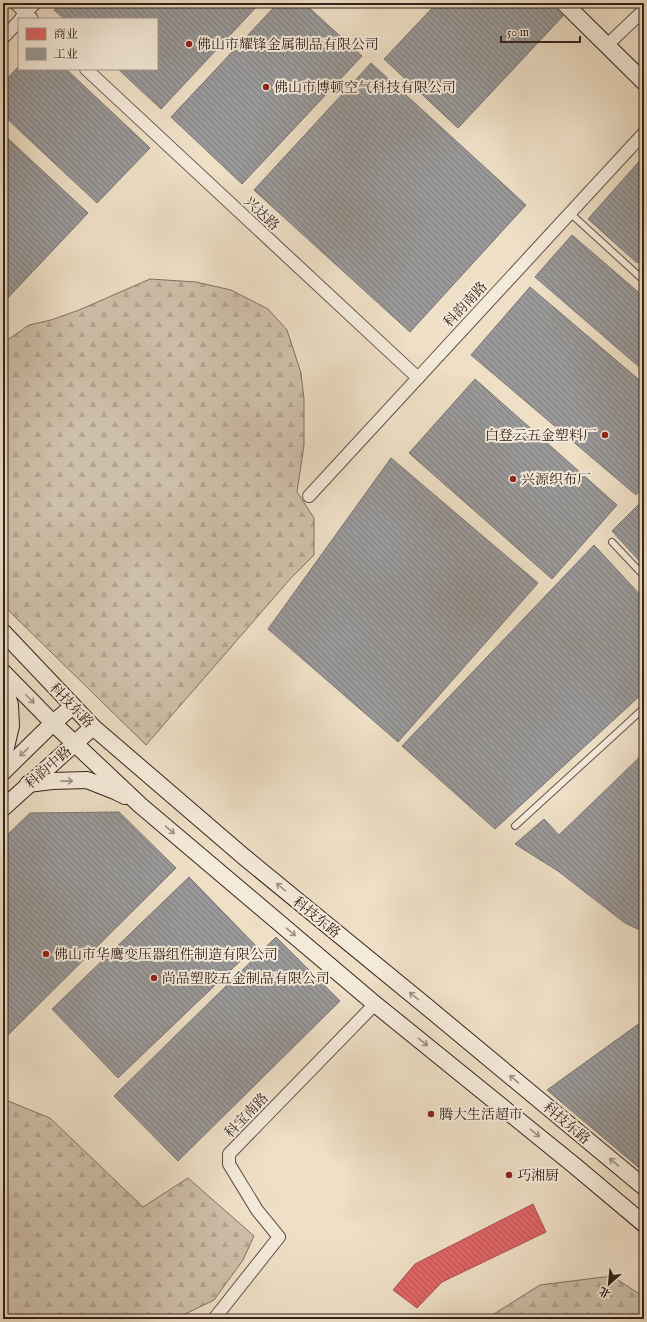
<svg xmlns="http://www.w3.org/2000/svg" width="647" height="1322" viewBox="0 0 647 1322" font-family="'IM FELL English','Noto Serif SC',serif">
  <defs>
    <pattern id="forest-firs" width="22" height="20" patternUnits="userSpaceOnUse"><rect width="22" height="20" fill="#cebfa9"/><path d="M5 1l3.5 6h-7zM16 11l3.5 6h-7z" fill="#b2a491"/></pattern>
    <pattern id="shops-back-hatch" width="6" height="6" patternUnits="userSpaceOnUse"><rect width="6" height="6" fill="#e06666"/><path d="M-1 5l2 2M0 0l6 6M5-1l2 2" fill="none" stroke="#b65453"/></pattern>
    <pattern id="industry-back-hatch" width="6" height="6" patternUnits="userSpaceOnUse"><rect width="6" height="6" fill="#999"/><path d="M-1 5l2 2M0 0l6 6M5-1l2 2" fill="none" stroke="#7e7c7c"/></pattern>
  </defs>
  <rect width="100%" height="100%" fill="#eedfc6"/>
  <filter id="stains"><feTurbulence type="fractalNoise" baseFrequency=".005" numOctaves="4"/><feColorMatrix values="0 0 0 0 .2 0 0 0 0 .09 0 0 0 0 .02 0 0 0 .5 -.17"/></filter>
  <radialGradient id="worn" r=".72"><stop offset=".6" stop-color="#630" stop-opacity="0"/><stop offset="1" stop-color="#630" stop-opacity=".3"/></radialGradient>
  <g fill="url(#forest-firs)" stroke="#817062">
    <polygon points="150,279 196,282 231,290 268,309 287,330 301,373 304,399 304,445 297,492 314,518 314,555 291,578 146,745 3,605 3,343 29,325 51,320 79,310"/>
    <polygon points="3,1099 50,1118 143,1207 188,1178 254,1236 243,1260 214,1300 175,1319 3,1319"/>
    <polygon points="612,1276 644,1297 644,1319 486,1319 540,1285"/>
  </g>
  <polygon fill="url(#shops-back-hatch)" stroke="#ac5250" points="533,1204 546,1232 442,1282 417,1308 393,1290 415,1264"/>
  <g fill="url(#industry-back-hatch)" stroke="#7b7573">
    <polygon points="60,3 260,3 161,109 118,69 157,69 157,19 64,19 54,10"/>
    <polygon points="278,3 304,3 362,56 242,184 171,117"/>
    <polygon points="437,3 549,3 563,16 458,128 384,59"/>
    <polygon points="371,63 526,205 410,332 254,190"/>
    <polygon points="19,66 19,69 66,69 150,148 97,203 3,115 3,83"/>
    <polygon points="3,134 88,213 3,303"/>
    <polygon points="644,156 644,255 637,263 588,219"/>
    <polygon points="572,235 644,297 644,371 535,277"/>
    <polygon points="530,287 644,384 644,486 636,495 471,355"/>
    <polygon points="475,379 617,505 552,579 409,453"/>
    <polygon points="391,458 538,583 398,742 268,629"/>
    <polygon points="644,499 644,566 612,531"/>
    <polygon points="594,545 644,599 644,692 495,829 402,746"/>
    <polygon points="644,753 644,932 625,923 558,871 515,844 544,819 559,835"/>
    <polygon points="119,812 176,868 3,1040 3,839 30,813"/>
    <polygon points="189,877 256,946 118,1078 52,1009"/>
    <polygon points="276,937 340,1001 178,1161 114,1096"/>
    <polygon points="644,1020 644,1172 547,1090"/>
  </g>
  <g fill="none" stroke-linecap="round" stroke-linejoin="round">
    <g stroke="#625146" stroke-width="8">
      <g id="lane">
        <polyline points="570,213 639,276"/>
        <polyline points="644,269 639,276 644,281"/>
        <polyline points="612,542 644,576"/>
        <polyline points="515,826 644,708"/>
      </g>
    </g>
    <g stroke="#625146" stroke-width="14">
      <g id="street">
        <polyline points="15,3 32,19"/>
        <polyline points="21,18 35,3"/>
        <polyline points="3,38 19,21"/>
        <polyline points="607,45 644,10"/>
        <polyline points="86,69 418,378"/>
        <polyline points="309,496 644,133"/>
        <polyline points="214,1319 279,1237 257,1210 229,1164 229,1154 375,1004"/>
      </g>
    </g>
    <g stroke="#34221b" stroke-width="18">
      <g id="secondary">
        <polyline points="564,3 644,82"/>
        <polyline points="3,632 93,727 243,856 426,1006 644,1187"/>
        <polyline points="3,672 53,723 140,805 375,1004 575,1166 644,1224"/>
        <polyline points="3,681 10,705 11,726 3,760"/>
        <polyline points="3,772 53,723 73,706"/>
        <polyline points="28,784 52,781 87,780 115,791 125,796"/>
        <polyline points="3,808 93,727"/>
      </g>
    </g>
    <use href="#lane" stroke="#f4eada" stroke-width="6"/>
    <use href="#street" stroke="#f4eada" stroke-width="12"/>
    <use href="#secondary" stroke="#f4eada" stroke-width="16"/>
  </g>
  <defs><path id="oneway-shaft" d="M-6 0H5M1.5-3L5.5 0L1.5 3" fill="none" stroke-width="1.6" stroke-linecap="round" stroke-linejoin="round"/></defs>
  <g stroke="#9e9084">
    <use href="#oneway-shaft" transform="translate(30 699) rotate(45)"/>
    <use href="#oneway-shaft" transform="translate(24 752) rotate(136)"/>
    <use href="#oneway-shaft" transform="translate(67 781) rotate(-1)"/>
    <use href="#oneway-shaft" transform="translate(170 830) rotate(40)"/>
    <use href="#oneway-shaft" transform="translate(281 887) rotate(-141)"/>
    <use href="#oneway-shaft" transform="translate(291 932) rotate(40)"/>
    <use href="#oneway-shaft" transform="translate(414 996) rotate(-141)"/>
    <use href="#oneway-shaft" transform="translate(423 1042) rotate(39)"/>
    <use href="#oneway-shaft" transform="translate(514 1079) rotate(-140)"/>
    <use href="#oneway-shaft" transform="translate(535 1133) rotate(39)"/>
    <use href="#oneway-shaft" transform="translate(614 1162) rotate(-140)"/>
  </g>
  <g fill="#8f2418" stroke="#f4eada" stroke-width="1.5">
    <circle cx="189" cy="44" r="4"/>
    <circle cx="266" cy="87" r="4"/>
    <circle cx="605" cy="435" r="4"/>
    <circle cx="513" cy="479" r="4"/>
    <circle cx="46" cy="954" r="4"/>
    <circle cx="154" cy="978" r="4"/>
    <circle cx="431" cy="1114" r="4"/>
    <circle cx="509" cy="1175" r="4"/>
  </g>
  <g text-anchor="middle" stroke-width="4" stroke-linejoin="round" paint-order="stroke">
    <g font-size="14" fill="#34221b" stroke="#f4eada" text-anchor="start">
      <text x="197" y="49">佛山市耀锋金属制品有限公司</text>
      <text x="274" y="92">佛山市博顿空气科技有限公司</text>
      <text x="597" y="440" text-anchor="end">白登云五金塑料厂</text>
      <text x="521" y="484">兴源织布厂</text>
      <text x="54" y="959">佛山市华鹰变压器组件制造有限公司</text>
      <text x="162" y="983">尚品塑胶五金制品有限公司</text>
      <text x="439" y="1119">腾大生活超市</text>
      <text x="517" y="1180">巧湘厨</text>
    </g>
    <g font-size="14" fill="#34221b" stroke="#f4eada">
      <text transform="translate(262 213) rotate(43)" y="5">兴达路</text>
      <text transform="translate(465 304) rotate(-47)" y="5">科韵南路</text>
      <text transform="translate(72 705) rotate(46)" y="5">科技东路</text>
      <text transform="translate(48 767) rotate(-41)" y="5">科韵中路</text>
      <text transform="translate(317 917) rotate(39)" y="5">科技东路</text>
      <text transform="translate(246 1115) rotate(-46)" y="5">科宝南路</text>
      <text transform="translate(567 1123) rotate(40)" y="5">科技东路</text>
    </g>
  </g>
  <rect width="647" height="1322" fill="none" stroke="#eedfc6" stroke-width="16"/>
  <rect x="4" y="4" width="639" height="1314" fill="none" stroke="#34221b" stroke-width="2"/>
  <rect x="8" y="8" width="631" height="1306" fill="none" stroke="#34221b"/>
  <rect x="18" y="18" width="140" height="52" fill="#f4eada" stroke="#a79a8e"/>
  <rect x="26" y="28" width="20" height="12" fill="#e06666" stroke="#a79a8e"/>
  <text x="54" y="38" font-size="12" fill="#34221b">商业</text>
  <rect x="26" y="48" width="20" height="12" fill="#999999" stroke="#a79a8e"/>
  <text x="54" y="58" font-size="12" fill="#34221b">工业</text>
  <g transform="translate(609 1284) rotate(207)" stroke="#f4eada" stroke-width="3" paint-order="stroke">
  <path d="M0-3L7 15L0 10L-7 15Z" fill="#34221b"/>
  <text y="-6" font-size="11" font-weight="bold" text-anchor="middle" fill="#34221b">北</text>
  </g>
  <path d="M501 36v6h79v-6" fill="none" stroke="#34221b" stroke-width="2"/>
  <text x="507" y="36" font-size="12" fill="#34221b" stroke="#f4eada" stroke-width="3" paint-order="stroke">50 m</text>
  <rect width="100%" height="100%" filter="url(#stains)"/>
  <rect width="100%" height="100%" fill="url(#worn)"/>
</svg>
